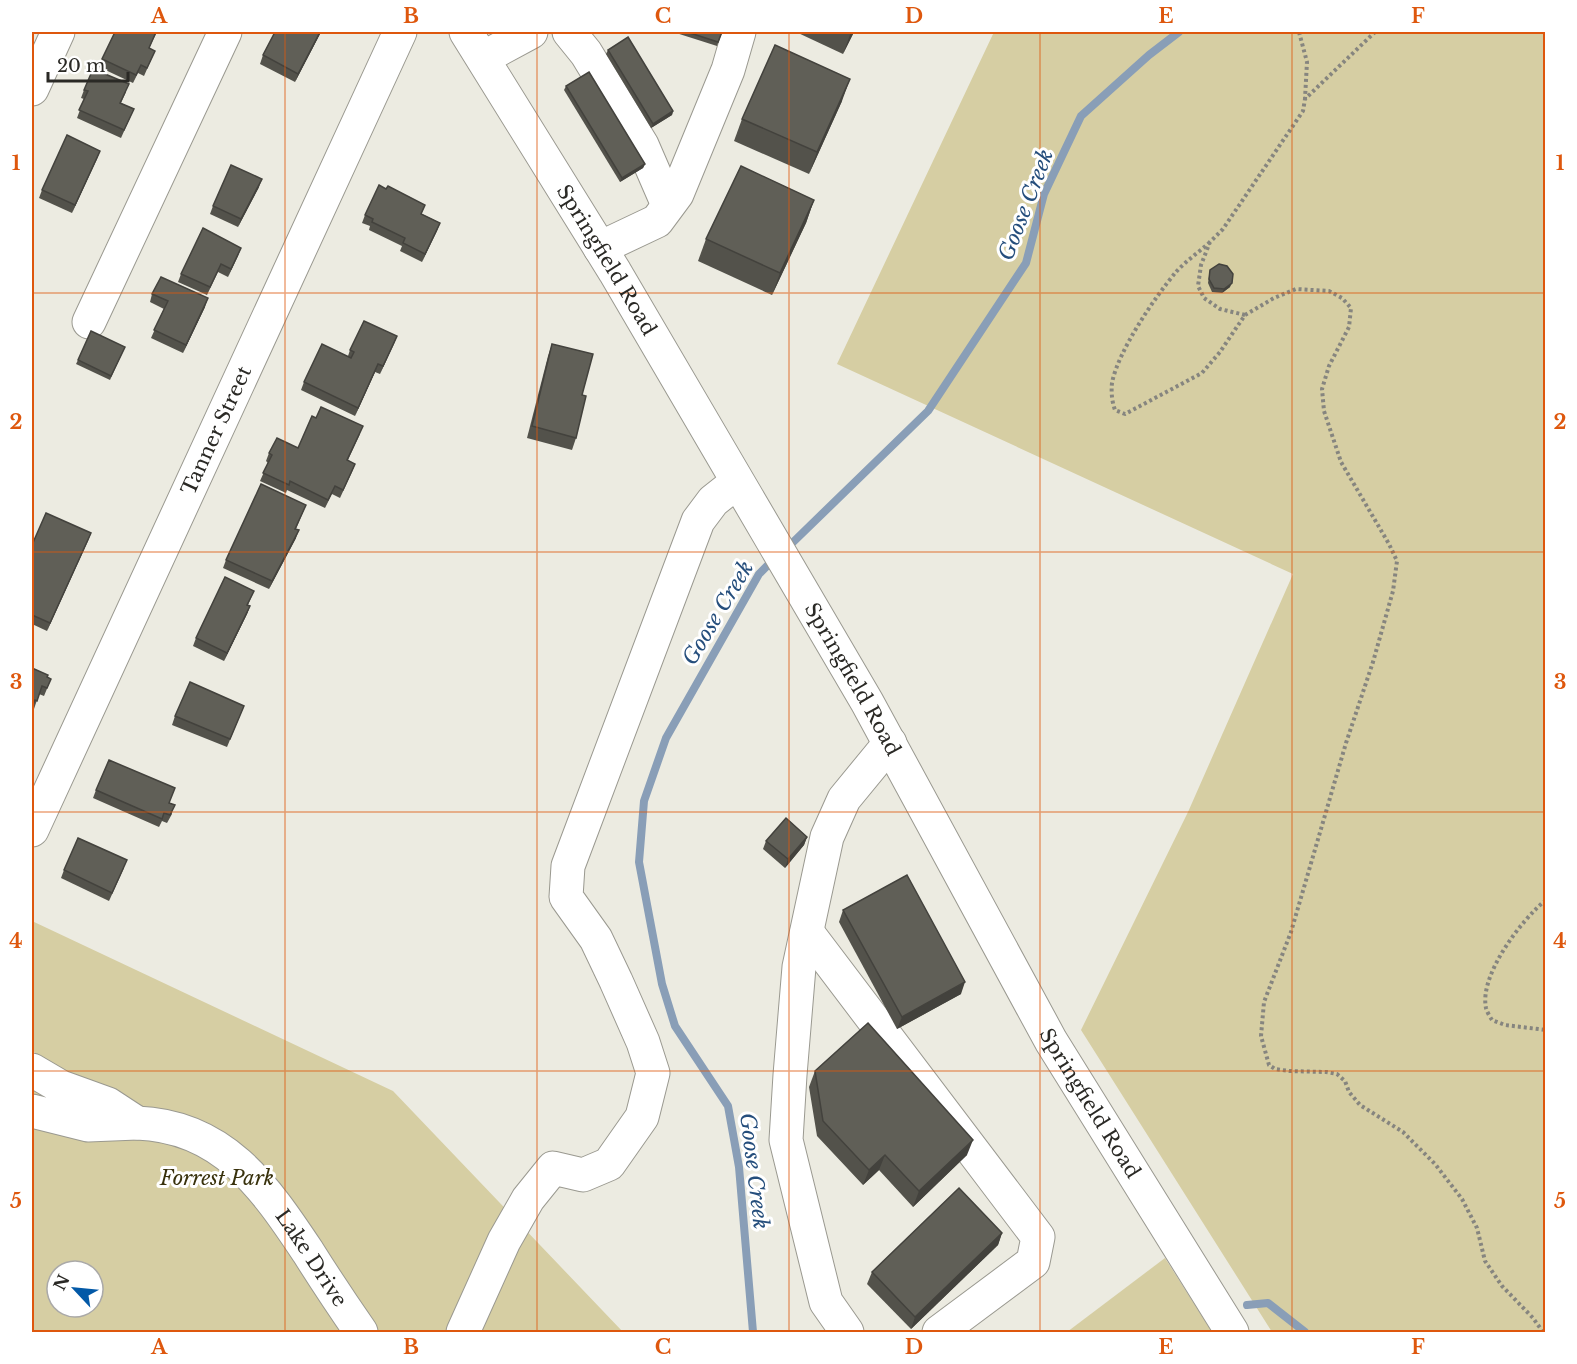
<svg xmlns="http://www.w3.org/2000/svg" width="1577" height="1364" viewBox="0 0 1577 1364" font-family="'Libre Baskerville',serif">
  <rect width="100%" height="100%" fill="#ecebe1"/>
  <g fill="#d6cea3" fill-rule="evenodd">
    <polygon points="994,32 1545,32 1545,1332 1272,1332 1081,1030 1188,812 1293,574 837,364"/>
    <path d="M 32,921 L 393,1091 L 623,1332 L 32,1332 L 32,1071 L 39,1060 L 32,1048 ZM 57,1271 L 93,1271 L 93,1307 L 57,1307 Z"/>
    <polygon points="1165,1258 1212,1332 1067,1332"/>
  </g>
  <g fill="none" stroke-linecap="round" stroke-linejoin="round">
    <g stroke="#899eb7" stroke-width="8">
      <polyline points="786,549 928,411 1026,263 1044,194 1081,116 1149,55 1179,32"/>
      <polyline points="1247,1305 1268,1303 1305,1332"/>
      <polyline points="753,1332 739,1167 728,1106 675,1026 662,984 639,862 644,801 666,738 759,574 774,559"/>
    </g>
    <g stroke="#9a9990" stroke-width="35">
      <g id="minor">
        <path id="s1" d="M 466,32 L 615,272 L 867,702 L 1051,1041 L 1232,1332"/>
        <polyline points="569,32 586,53 642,145 668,205"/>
        <polyline points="483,58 531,32"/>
        <polyline points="32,89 58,32"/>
        <polyline points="600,248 657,221 677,194 728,70 739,32"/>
        <polyline points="89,322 225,32"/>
        <path id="s2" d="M 32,830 L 400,32"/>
        <polyline points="807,932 1038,1237 1033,1262 939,1332"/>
        <polyline points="32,1070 61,1087 108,1104 137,1123 88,1125 32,1111"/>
        <path id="s3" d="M 137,1123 C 223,1126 264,1186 308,1252 C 325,1279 343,1306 361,1332"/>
        <polyline points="463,1332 504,1241 528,1199 553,1168 583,1175 609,1164 642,1117 653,1073 643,1042 616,981 596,939 566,897 568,866 698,521 713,501 737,482"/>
        <polyline points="847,1332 826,1302 786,1140 790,1075 799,967 827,837 844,799 890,743"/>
      </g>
    </g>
    <g stroke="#86857f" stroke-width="4" stroke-dasharray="3 3" stroke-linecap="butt">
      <polyline points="1299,32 1307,62 1305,99"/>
      <path d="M 1210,242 C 1199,252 1186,261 1176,272 C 1155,297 1118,351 1112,383 C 1111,392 1112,402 1115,410 L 1125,414 L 1202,373 L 1220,352 L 1245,315 L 1274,298 L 1296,289 L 1329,291 L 1342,298 L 1351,308 L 1349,327 L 1329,366 L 1322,389 L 1324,411 L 1341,462 L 1389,544 L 1397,561 L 1393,591 L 1373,662 L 1346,743 L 1291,932 L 1264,1002 L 1261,1036 L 1269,1065 L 1275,1069 L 1289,1071 L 1326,1072 L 1337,1074 L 1345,1081 L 1349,1092 L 1360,1105 L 1403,1132 L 1435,1164 L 1462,1199 L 1477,1228 L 1485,1261 L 1502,1286 L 1533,1318 L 1543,1332"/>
      <polyline points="1245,315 1220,309 1204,298 1198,286 1201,265 1210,242 1223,229 1303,111 1305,99 1375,32"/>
      <path d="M 1546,900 C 1522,919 1479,975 1486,1008 C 1487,1012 1490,1017 1492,1020 L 1505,1025 L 1546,1030"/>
    </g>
    <use href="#minor" stroke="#fff" stroke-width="33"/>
  </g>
  <g fill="#53524b">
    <polygon points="115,32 157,32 149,48 155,51 144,76 138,73 133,83 99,67"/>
    <polygon points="275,32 321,32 295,82 260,64 263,55"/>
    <polygon points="673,32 722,32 717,46"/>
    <polygon points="796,32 854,32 843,54"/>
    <polygon points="608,50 673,111 672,115 651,128 606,54"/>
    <polygon points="566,86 645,164 643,168 620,182 564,90"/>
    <polygon points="84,90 126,92 121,103 134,109 121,138 77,118 84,99 81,98"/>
    <polygon points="842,101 809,174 734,141 742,119"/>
    <polygon points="100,151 72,213 39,198 42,190"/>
    <polygon points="259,187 238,227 210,214 213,206"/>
    <polygon points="814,200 806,223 772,295 698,261 706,239"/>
    <polygon points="422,214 440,223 422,262 400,251 402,246 369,230 370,226 362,223 365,215"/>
    <polygon points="241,248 228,277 218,272 207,295 178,282 181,274"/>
    <polygon points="1210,270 1230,287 1222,293 1212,292 1208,283"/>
    <polygon points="152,294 205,307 183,353 151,338 164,309 150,302"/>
    <polygon points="397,336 380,374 375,372 355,416 301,390 304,382 348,356 350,350"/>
    <polygon points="552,344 582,395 576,438 572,450 527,438 548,356"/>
    <polygon points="125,347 110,380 76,364 78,360"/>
    <polygon points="360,434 348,460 355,464 352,472 340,498 332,494 325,508 287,490 286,493 260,481 268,463 266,461 269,453"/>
    <polygon points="306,505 296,529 296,538 269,589 223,568 226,560"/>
    <polygon points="91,533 47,631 32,624 32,545"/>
    <polygon points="254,591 248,605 250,606 247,614 224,661 193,646 196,638"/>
    <polygon points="32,668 51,679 44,696 39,694 34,709 33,708 32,711"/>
    <polygon points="244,706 227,747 172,725 175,716"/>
    <polygon points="96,790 169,803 172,814 167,823 162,821 159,827 93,798"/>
    <polygon points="807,837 804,845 785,868 763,849 766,841"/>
    <polygon points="124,868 109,901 61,878 64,870"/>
    <polygon points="843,910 961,994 897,1029 839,922"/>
    <polygon points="815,1071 967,1155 913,1207 879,1170 863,1185 817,1136 809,1087"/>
    <polygon points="1002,1233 998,1245 911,1329 867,1284 872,1272"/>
  </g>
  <g fill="#43423d">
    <polygon points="320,32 321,32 295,82 298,74"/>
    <polygon points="851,32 854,32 843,54"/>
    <polygon points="850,79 842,101 809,174 817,152"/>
    <polygon points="673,111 672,115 651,128 653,124"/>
    <polygon points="100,151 97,159 72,213 75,205"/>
    <polygon points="645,164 643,168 620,182 622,178"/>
    <polygon points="262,179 259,187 238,227 241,219"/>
    <polygon points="814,200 806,223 772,295 780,273"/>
    <polygon points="440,223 437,231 422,262 425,254"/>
    <polygon points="241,248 238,256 228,277 231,269"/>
    <polygon points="1232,283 1230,287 1222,293 1224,289"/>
    <polygon points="208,298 205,307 183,353 186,345"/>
    <polygon points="397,336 394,344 380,374 383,366"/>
    <polygon points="378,364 375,372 355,416 358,408"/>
    <polygon points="299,530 296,538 269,589 272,581"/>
    <polygon points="91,533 88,541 47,631 50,623"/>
    <polygon points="250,606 247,614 224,661 227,653"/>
    <polygon points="807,837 804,845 785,868 788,859"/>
    <polygon points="965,982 961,994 897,1029 902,1017"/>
    <polygon points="973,1140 967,1155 913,1207 919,1191"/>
    <polygon points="885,1155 879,1170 863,1185 869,1170"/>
    <polygon points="1002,1233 998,1245 911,1329 915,1317"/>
  </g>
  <g fill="#605f57" stroke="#43423d" stroke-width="1.5">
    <polygon points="115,32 156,32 149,48 155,51 147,68 141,65 136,75 102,59"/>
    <polygon points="275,32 320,32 298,74 263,55"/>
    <polygon points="687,32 722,32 718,42"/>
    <polygon points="628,37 673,111 653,124 608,50"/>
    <polygon points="775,45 850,79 817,152 742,119"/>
    <polygon points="93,69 129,84 120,103 134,109 124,130 79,110 88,91 84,90"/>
    <polygon points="589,72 645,164 622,178 566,86"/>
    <polygon points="67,135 100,151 75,205 42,190"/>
    <polygon points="231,165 262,179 241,219 213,206"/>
    <polygon points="741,166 814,200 780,273 706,239"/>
    <polygon points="379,185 386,189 388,186 425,205 421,214 440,223 425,254 403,243 405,238 372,222 373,219 365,215"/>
    <polygon points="203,228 241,248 231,269 221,264 210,287 181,274"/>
    <polygon points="1219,264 1227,266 1233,274 1232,283 1224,289 1214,288 1209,279 1210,270"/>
    <polygon points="161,277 208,298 186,345 154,330 168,301 152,294"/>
    <polygon points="364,321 397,336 383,366 378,364 358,408 304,382 322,344 351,358 354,352 350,350"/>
    <polygon points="91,331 125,347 111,376 78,360"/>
    <polygon points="552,344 593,354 582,395 586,396 576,438 532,426"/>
    <polygon points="321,407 363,426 347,460 355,464 343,490 335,486 328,500 290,481 289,485 263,473 272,455 269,453 277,438 298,448 312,416 316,418"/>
    <polygon points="261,484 306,505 295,529 299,530 272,581 226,560"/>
    <polygon points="46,513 91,533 50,623 32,615 32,545"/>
    <polygon points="225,577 254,591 247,605 250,606 227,653 196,638"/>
    <polygon points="32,668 48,675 47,677 51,679 47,688 42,686 37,701 35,700 32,707"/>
    <polygon points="190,682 244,706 230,739 175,716"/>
    <polygon points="109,760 175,788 169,803 175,805 170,815 164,813 162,819 96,790"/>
    <polygon points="786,818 807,837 788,859 766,841"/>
    <polygon points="78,838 127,860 112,893 64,870"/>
    <polygon points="907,875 965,982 902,1017 843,910"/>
    <polygon points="868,1023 973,1140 919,1191 885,1155 869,1170 823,1121 815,1071"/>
    <polygon points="959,1188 1002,1233 915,1317 872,1272"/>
  </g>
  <path fill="none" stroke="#de570d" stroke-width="1.5" stroke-opacity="0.55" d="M 285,32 L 285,1332M 537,32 L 537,1332M 789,32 L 789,1332M 1040,32 L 1040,1332M 1292,32 L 1292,1332M 32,293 L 1546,293M 32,552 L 1546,552M 32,812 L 1546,812M 32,1071 L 1546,1071"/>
  <g text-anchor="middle" stroke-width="6" stroke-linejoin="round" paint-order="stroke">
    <g font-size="20" fill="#2a2925" stroke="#fff">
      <text dy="7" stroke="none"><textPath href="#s1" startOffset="268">Springfield Road</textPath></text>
      <text dy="7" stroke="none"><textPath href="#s2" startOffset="440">Tanner Street</textPath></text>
      <text dy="7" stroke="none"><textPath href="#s1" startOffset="754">Springfield Road</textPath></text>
      <text dy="7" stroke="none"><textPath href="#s1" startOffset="1240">Springfield Road</textPath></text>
      <text dy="7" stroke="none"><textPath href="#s3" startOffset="231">Lake Drive</textPath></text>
    </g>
    <g font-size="20" font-style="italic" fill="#38310c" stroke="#fff">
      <text x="217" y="1185">Forrest Park</text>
    </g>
    <g font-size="21" font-style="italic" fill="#254e7c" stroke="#fff">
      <text transform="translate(1026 205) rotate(-69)" y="7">Goose Creek</text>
      <text transform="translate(718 613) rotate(-59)" y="7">Goose Creek</text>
      <text transform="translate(754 1171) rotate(83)" y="7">Goose Creek</text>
    </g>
  </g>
  <rect width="1577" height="1364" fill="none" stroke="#ffffff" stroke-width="66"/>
  <g transform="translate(75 1289) rotate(296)"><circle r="28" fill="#ffffff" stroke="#aaa9a8" stroke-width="1.5"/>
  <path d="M0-4.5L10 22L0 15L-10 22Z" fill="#0359a7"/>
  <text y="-9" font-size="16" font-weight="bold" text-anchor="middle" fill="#2a2925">N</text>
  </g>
  <path d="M48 72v9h80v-9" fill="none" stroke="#2a2925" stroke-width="3"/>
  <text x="57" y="72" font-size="18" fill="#2a2925" stroke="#ffffff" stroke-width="4.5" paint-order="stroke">20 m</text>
  <rect x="33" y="33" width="1511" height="1298" fill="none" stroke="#de570d" stroke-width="2"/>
  <g font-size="20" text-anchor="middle" font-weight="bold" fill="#de570d">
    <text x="159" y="23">A</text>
    <text x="411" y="23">B</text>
    <text x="663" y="23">C</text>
    <text x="914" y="23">D</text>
    <text x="1166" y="23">E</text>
    <text x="1418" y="23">F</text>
    <text x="16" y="170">1</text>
    <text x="1560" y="170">1</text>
    <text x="16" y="429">2</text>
    <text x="1560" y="429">2</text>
    <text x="16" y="689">3</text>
    <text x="1560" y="689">3</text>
    <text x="16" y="948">4</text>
    <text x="1560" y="948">4</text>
    <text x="16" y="1208">5</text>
    <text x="1560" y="1208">5</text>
    <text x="159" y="1354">A</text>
    <text x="411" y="1354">B</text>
    <text x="663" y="1354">C</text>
    <text x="914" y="1354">D</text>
    <text x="1166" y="1354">E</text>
    <text x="1418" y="1354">F</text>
  </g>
</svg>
